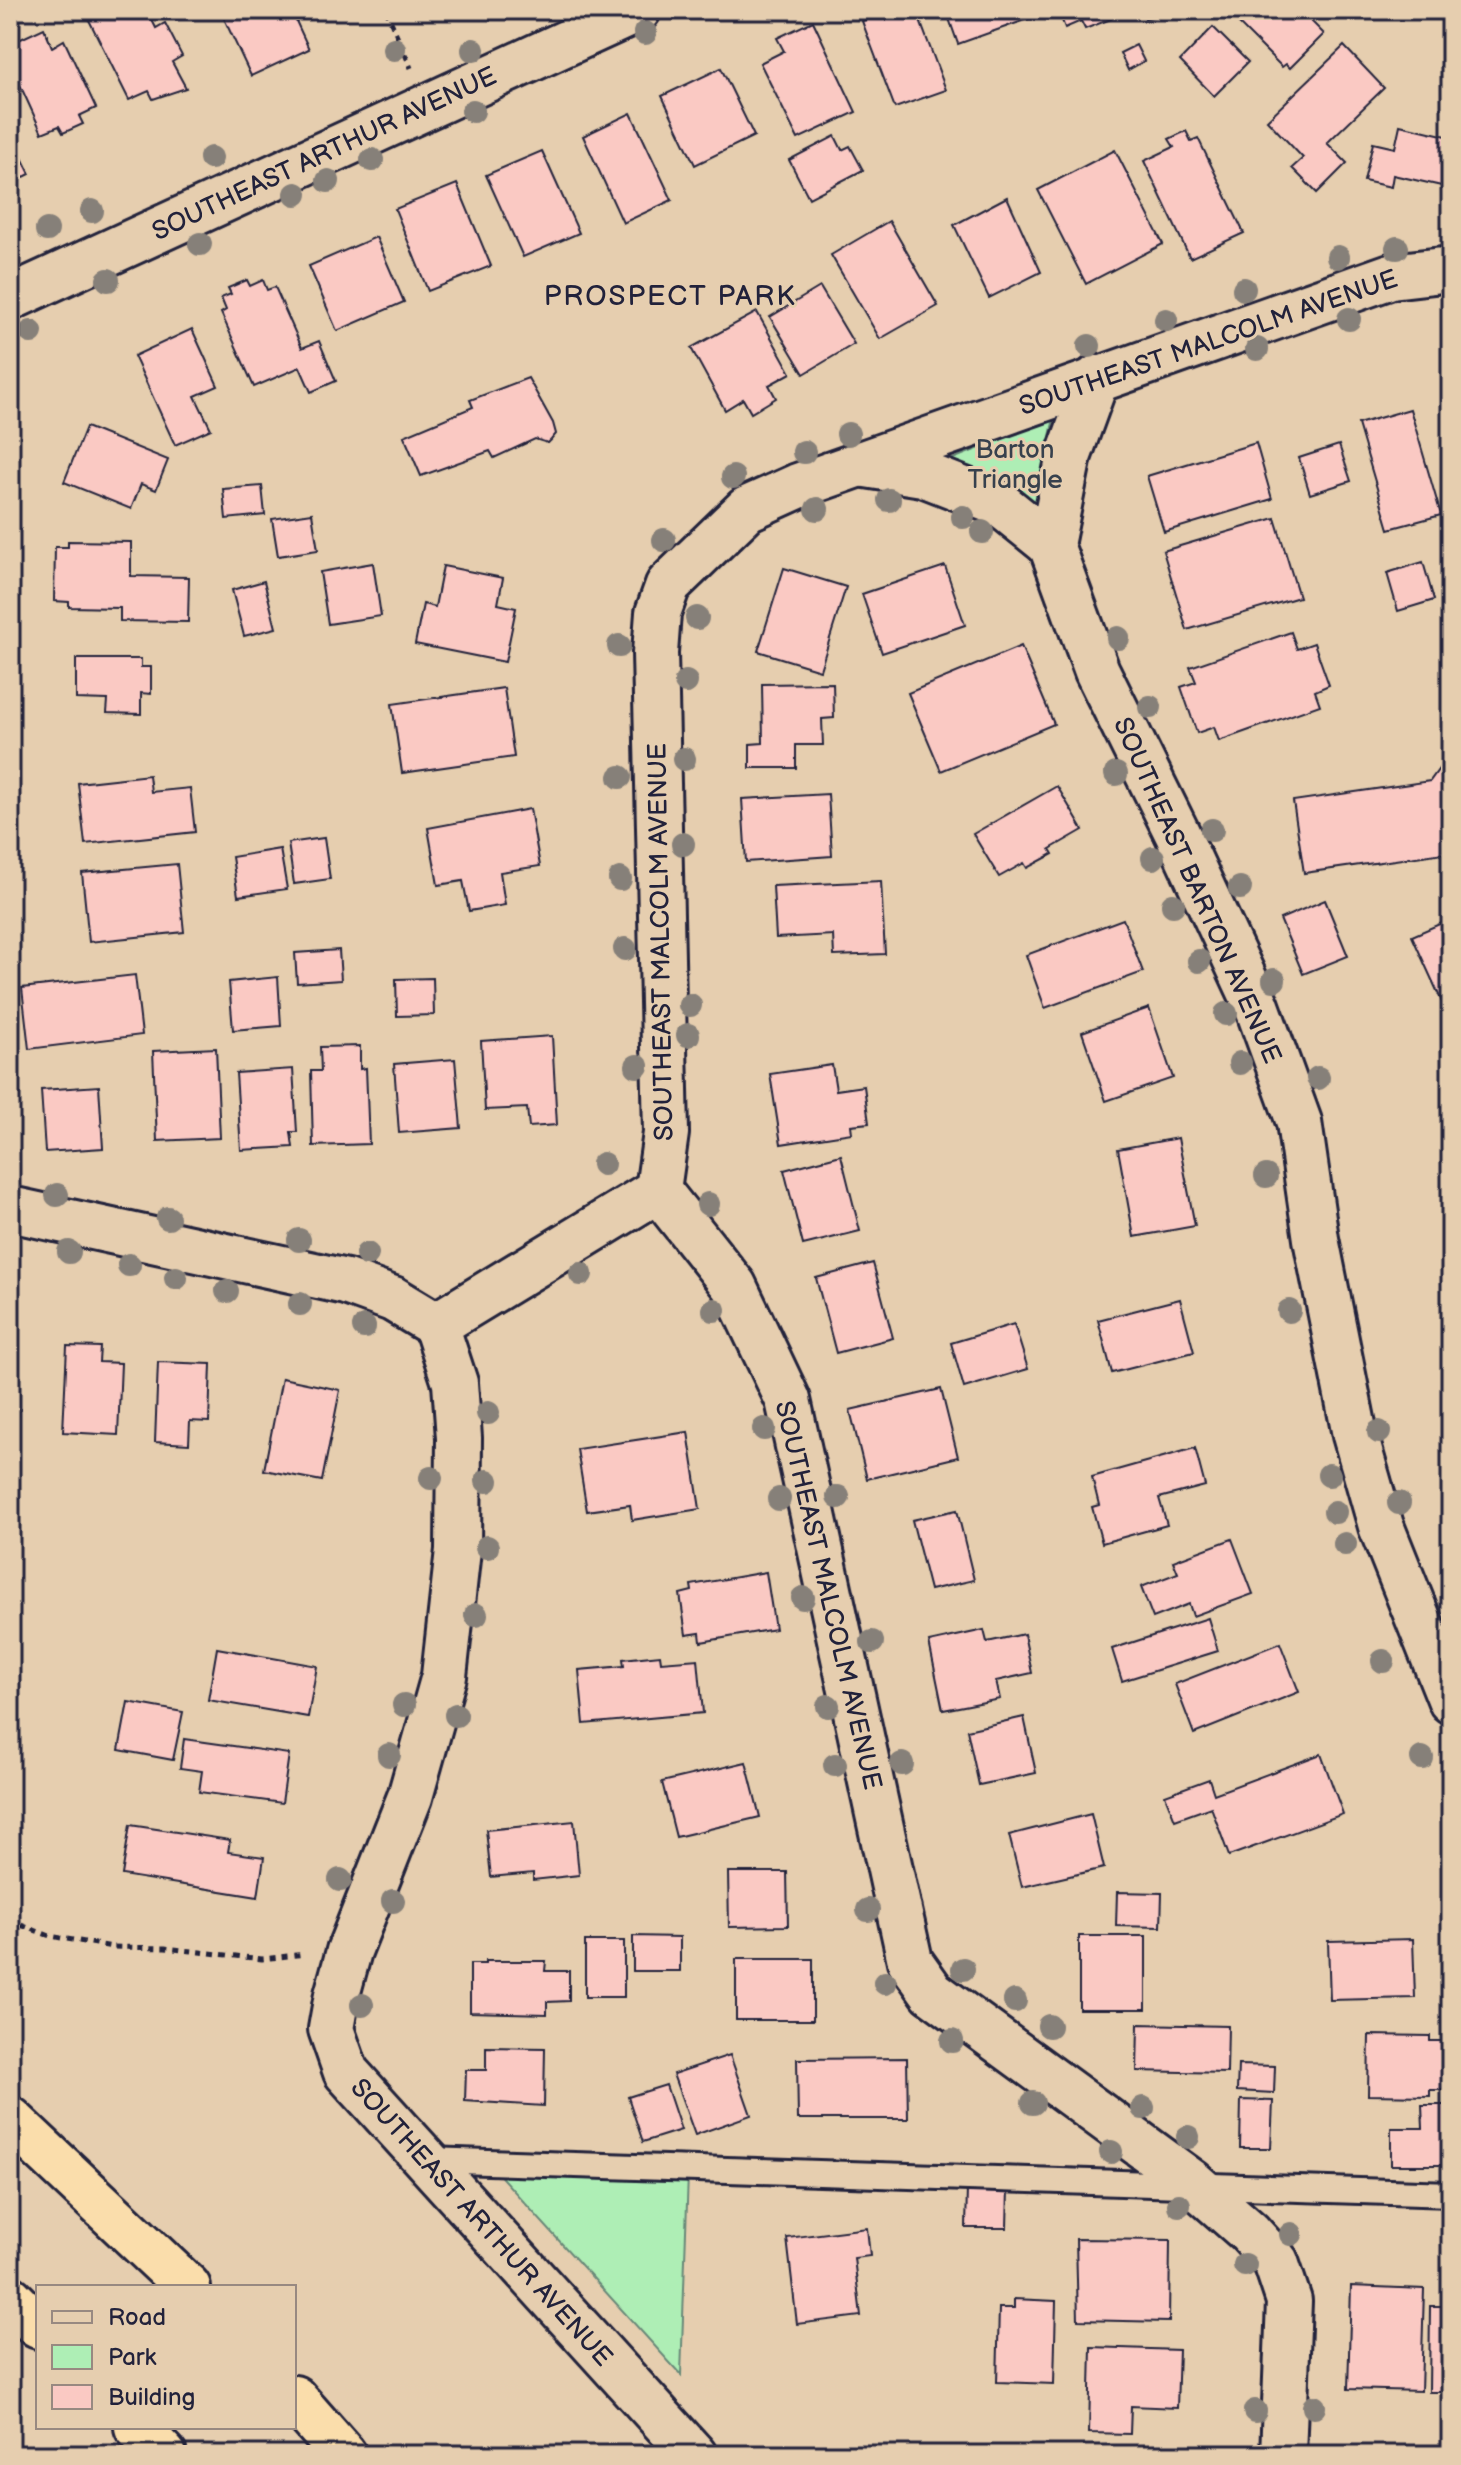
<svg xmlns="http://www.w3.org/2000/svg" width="1461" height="2465" viewBox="0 0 1461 2465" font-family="'Balsamiq Sans',sans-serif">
  <rect width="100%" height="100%" fill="#e6ceaf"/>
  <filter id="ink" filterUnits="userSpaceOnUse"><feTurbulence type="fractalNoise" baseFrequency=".0125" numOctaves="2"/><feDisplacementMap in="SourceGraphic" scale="16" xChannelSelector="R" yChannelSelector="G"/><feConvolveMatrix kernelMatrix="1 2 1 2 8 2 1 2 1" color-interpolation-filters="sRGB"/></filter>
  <g filter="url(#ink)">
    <g fill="#aeeeb5" stroke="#688878" stroke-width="2">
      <polygon points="1054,418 1036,501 938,465"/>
      <polygon points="494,2169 688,2174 681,2375"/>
    </g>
    <g fill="#fac9c3" stroke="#22223b" stroke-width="2">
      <polygon points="104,10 147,10 156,28 165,23 182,56 172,62 186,88 153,99 149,91 129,100 88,18"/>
      <polygon points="220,10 291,10 309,49 251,76"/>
      <polygon points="891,10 916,10 946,90 895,108 862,21"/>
      <polygon points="946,10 1025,10 1028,19 958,44"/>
      <polygon points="1058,10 1112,10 1108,12 1111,19 1085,29 1081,21 1065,28"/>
      <polygon points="1144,10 1192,10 1192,11 1145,18"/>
      <polygon points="1241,10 1314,10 1308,18 1324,34 1290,68 1286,64 1282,67 1234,19"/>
      <polygon points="813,21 856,112 798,139 760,63 784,51 777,38"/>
      <polygon points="1213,27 1248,62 1214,96 1180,61"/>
      <polygon points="44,28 52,47 64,40 96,108 79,116 83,124 63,133 59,126 42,133 10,63 10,44"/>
      <polygon points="1136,45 1144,61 1128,70 1120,53"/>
      <polygon points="1344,46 1384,88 1327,143 1347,163 1317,193 1292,168 1303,158 1267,120"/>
      <polygon points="721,68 754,136 695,165 662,96"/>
      <polygon points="631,113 672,200 623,223 583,136"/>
      <polygon points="1400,125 1451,137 1451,164 1446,187 1393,175 1391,187 1364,181 1373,143 1395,148"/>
      <polygon points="1186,131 1191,141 1198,138 1244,233 1190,258 1144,161 1174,147 1169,139"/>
      <polygon points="10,133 30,174 10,184"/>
      <polygon points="835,136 842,150 850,146 863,170 809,198 789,160"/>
      <polygon points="1115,150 1163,244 1086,284 1038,190"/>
      <polygon points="542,151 579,233 523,257 486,175"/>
      <polygon points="457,184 491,266 428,291 395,209"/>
      <polygon points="1007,197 1041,272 989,298 954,225"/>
      <polygon points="889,221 938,306 880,339 831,255"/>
      <polygon points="376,237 404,302 337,331 309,266"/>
      <polygon points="247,280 250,286 263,280 267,290 275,287 302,348 319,341 336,381 311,392 300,367 254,387 221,313 226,310 221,298 231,294 228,288"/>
      <polygon points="820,287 854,344 804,374 770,317"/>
      <polygon points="757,312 791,373 769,385 776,398 751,413 743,399 725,410 691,348"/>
      <polygon points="192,329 218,386 195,396 211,429 175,445 134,356"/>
      <polygon points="528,378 553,423 556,434 551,440 548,443 535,439 494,458 490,451 421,476 404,436 473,407 470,400"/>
      <polygon points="1410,409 1441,515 1389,529 1358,424"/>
      <polygon points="86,427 168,460 156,490 141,484 131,509 64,482"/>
      <polygon points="1256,443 1272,499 1164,532 1147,476"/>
      <polygon points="1339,445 1351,481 1310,494 1299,458"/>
      <polygon points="262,486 265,515 226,519 223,489"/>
      <polygon points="312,513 318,550 278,556 272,519"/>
      <polygon points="1275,518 1299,597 1187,630 1163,551"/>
      <polygon points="68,541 131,542 131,576 189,577 188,622 120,621 120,608 69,607 69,602 54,601 55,547 68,547"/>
      <polygon points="1423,562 1434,600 1398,611 1387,573"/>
      <polygon points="373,563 381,616 328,624 320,572"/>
      <polygon points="443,566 503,578 498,604 516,608 505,662 415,644 423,604 435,607"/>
      <polygon points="945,566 965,625 882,653 862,594"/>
      <polygon points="784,568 846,587 820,670 758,651"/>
      <polygon points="264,581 276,628 244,636 232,590"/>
      <polygon points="1291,632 1297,649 1314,643 1329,685 1315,691 1320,705 1219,741 1214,727 1197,733 1181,687 1196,682 1190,667"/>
      <polygon points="1021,646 1054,724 941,771 908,693"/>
      <polygon points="76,659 141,659 141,667 151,667 151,694 141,693 141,714 107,713 108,700 76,699"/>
      <polygon points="833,683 834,718 822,719 823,745 796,745 796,768 750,768 750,744 763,743 762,684"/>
      <polygon points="504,688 514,757 402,773 392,704"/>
      <polygon points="1451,752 1451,852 1304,873 1293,801 1430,781"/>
      <polygon points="149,775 151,792 190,788 195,832 85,844 78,783"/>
      <polygon points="1057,786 1083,830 1050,849 1053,854 1027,868 1024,863 999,877 973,834"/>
      <polygon points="828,794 832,856 746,862 742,799"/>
      <polygon points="530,809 540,866 500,872 505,905 469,911 463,881 438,885 428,828"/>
      <polygon points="324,838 330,879 294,884 288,843"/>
      <polygon points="280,849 287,889 238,896 232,857"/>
      <polygon points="177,864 184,932 89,942 82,873"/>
      <polygon points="881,881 885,954 834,956 833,935 776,938 773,886"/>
      <polygon points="1325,900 1348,956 1303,974 1280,919"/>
      <polygon points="1123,919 1143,972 1045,1008 1026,955"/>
      <polygon points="1451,919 1451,1014 1448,1015 1412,936"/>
      <polygon points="339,950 341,980 297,983 295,953"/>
      <polygon points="135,975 142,1035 29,1049 22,988"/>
      <polygon points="278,977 281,1026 233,1030 229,982"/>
      <polygon points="433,978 434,1015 397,1016 396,979"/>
      <polygon points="1149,1008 1173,1078 1106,1101 1082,1032"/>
      <polygon points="552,1036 557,1125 529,1127 527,1108 485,1110 481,1041"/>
      <polygon points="360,1046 360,1069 366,1068 369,1144 313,1146 311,1071 321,1071 320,1047"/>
      <polygon points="216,1048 220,1138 157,1141 153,1051"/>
      <polygon points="455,1059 461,1128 399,1133 394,1064"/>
      <polygon points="832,1065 836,1090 864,1086 869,1123 851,1125 852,1133 781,1144 770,1074"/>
      <polygon points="293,1069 297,1132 291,1132 293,1147 241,1150 236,1073"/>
      <polygon points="99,1086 103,1148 45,1152 41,1090"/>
      <polygon points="1178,1138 1195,1226 1134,1237 1118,1149"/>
      <polygon points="841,1155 860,1231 803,1245 784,1170"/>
      <polygon points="873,1263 893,1338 836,1353 816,1278"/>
      <polygon points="1180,1299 1194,1352 1112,1373 1098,1320"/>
      <polygon points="1014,1324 1028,1369 964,1388 951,1343"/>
      <polygon points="10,1339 19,1339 18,1416 10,1416"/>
      <polygon points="67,1346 100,1347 99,1362 121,1363 118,1435 63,1432"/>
      <polygon points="158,1362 211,1364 209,1422 190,1421 189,1444 155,1442"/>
      <polygon points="282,1378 340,1390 322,1481 264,1470"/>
      <polygon points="941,1389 958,1457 867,1479 850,1410"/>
      <polygon points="688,1432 700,1509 632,1520 630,1505 587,1511 577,1449"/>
      <polygon points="1195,1448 1205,1486 1159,1498 1167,1525 1102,1543 1092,1507 1099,1505 1092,1477"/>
      <polygon points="957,1510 974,1580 930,1590 912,1520"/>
      <polygon points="1232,1539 1253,1594 1193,1616 1189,1604 1153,1618 1141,1587 1178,1573 1173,1561"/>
      <polygon points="766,1572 775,1629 701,1642 700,1633 686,1635 680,1594 692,1591 691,1585"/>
      <polygon points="1208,1618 1218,1651 1122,1681 1112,1649"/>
      <polygon points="984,1630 987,1642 1024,1634 1032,1673 996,1681 1000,1699 943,1710 929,1642"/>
      <polygon points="1280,1643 1299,1692 1194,1734 1175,1684"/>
      <polygon points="217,1648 317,1666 308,1717 208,1700"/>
      <polygon points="660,1655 661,1662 698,1659 703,1713 584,1724 579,1670 624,1666 623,1659"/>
      <polygon points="128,1702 183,1712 173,1760 119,1750"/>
      <polygon points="1024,1717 1036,1773 979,1785 967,1730"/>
      <polygon points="184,1739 289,1754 282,1803 199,1792 202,1771 180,1768"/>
      <polygon points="1321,1754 1343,1814 1229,1856 1211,1807 1175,1820 1165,1795 1209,1779 1214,1794"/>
      <polygon points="746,1762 760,1817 676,1837 662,1782"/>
      <polygon points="1091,1814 1104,1868 1022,1887 1009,1835"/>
      <polygon points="574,1821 579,1875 533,1880 533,1873 491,1877 486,1830"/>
      <polygon points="130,1825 230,1840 228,1852 264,1857 258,1897 122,1875"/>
      <polygon points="728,1872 787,1872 788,1926 729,1927"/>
      <polygon points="1117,1892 1162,1893 1161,1927 1116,1926"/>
      <polygon points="633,1936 680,1937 680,1971 633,1971"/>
      <rect x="1079" y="1936" width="67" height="73"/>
      <polygon points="1413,1939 1415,1998 1330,2000 1328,1941"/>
      <rect x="585" y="1941" width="39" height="56"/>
      <rect x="736" y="1959" width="77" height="61"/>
      <polygon points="485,1961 546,1961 545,1971 569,1971 569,2001 547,2002 547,2014 470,2012 470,1964 485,1964"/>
      <polygon points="1138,2024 1228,2026 1227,2073 1137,2071"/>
      <polygon points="1369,2035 1430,2036 1430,2041 1449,2041 1448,2090 1430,2090 1430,2096 1368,2095"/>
      <polygon points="486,2047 545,2048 544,2106 465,2101 466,2070 486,2070"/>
      <polygon points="730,2055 751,2115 695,2135 673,2074"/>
      <polygon points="907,2058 908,2119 798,2119 797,2059"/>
      <polygon points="1238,2065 1275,2066 1274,2093 1237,2091"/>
      <polygon points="666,2085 681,2130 643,2142 628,2097"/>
      <polygon points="1241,2100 1273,2101 1271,2148 1240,2148"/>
      <polygon points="1422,2105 1451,2105 1451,2165 1391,2165 1391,2128 1423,2128"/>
      <polygon points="967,2188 1008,2188 1007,2228 966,2228"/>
      <polygon points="867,2228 870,2256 854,2258 861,2316 797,2324 787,2238"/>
      <polygon points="1076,2239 1170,2240 1169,2322 1078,2320"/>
      <polygon points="1351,2286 1424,2289 1421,2391 1348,2389"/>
      <polygon points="1014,2299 1056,2301 1054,2384 997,2382 999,2308 1014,2308"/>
      <polygon points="1430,2306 1451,2306 1451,2392 1429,2392"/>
      <polygon points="1091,2347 1179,2350 1177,2408 1131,2406 1130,2434 1089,2433"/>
    </g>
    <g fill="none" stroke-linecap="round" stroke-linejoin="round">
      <g stroke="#22223b" stroke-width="30">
        <polyline id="lane" points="427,2160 1451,2194"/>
      </g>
      <g stroke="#22223b" stroke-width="50">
        <g id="street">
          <polyline points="10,298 638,10"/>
          <polyline points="1097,378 1069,455 1051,545 1097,671 1177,833 1257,1006 1299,1122 1316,1239 1355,1435 1381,1526 1451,1701"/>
          <polyline points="866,465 923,474 1000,504 1051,545"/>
          <polyline points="10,1209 346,1282 393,1299 436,1325 455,1383 459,1438 458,1550 444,1676 410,1797 349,1951 337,1995 331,2029 346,2072 694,2455"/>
          <polyline points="436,1325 658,1190"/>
          <polyline points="1283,2455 1289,2301 1276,2262 1249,2232 1193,2183 932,1992 910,1961 788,1400 734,1286 658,1190 666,1133 655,653 658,613 668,585 747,509 798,486 1391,276 1451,269"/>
        </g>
      </g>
      <g stroke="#22223b" stroke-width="50">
        <g id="highway">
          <polyline points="10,2119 188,2287"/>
          <polyline points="10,2298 38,2326"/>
          <polyline points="294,2398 344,2455"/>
          <polyline points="137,2427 164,2455"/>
        </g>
      </g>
      <g stroke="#22223b" stroke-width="5" stroke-dasharray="6 6" stroke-linecap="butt">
        <polyline points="386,10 411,68"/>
        <polyline points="10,1921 50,1936 113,1947 165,1948 262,1959 305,1954"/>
      </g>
      <use href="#lane" stroke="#e6ceaf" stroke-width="24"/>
      <use href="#street" stroke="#e6ceaf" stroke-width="44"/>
      <use href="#highway" stroke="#faddab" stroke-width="44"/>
    </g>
    <g fill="#868079">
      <circle cx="645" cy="33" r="12"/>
      <circle cx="394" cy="49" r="12"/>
      <circle cx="473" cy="50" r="12"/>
      <circle cx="473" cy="111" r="12"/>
      <circle cx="211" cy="158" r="12"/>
      <circle cx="372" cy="160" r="12"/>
      <circle cx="328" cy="181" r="12"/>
      <circle cx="296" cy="194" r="12"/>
      <circle cx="92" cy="211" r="12"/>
      <circle cx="47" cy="230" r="12"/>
      <circle cx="200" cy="244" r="12"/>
      <circle cx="1397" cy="248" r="12"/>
      <circle cx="1338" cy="257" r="12"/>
      <circle cx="108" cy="280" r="12"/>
      <circle cx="1244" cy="289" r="12"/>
      <circle cx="1349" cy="319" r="12"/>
      <circle cx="1166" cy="320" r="12"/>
      <circle cx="31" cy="332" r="12"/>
      <circle cx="1089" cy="346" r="12"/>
      <circle cx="1257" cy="349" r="12"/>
      <circle cx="848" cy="434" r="12"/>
      <circle cx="804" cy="452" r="12"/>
      <circle cx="733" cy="477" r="12"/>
      <circle cx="889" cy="500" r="12"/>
      <circle cx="817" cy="509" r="12"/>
      <circle cx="963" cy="517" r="12"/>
      <circle cx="982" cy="532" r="12"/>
      <circle cx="664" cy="540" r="12"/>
      <circle cx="697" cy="618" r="12"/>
      <circle cx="1118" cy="638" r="12"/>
      <circle cx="619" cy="646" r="12"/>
      <circle cx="686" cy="682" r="12"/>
      <circle cx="1150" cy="707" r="12"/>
      <circle cx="684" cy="759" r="12"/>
      <circle cx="1116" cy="774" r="12"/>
      <circle cx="620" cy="777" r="12"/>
      <circle cx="1212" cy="830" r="12"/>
      <circle cx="683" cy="844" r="12"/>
      <circle cx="1153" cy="858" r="12"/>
      <circle cx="620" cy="879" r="12"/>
      <circle cx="1240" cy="888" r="12"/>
      <circle cx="1173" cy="905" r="12"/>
      <circle cx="625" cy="949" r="12"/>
      <circle cx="1199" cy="961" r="12"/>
      <circle cx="1274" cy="980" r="12"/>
      <circle cx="690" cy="1005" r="12"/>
      <circle cx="1226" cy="1014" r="12"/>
      <circle cx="688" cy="1035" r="12"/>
      <circle cx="1240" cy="1063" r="12"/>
      <circle cx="637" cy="1066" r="12"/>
      <circle cx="1318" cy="1078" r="12"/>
      <circle cx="603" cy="1164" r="12"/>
      <circle cx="1266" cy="1176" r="12"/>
      <circle cx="57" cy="1195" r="12"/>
      <circle cx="708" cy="1204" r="12"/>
      <circle cx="168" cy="1218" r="12"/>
      <circle cx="299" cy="1240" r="12"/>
      <circle cx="69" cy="1252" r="12"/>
      <circle cx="367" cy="1254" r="12"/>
      <circle cx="129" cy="1265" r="12"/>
      <circle cx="581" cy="1274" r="12"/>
      <circle cx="176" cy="1278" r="12"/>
      <circle cx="227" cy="1291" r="12"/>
      <circle cx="300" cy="1304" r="12"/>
      <circle cx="714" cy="1310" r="12"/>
      <circle cx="1289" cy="1311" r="12"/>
      <circle cx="364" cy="1327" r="12"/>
      <circle cx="488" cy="1413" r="12"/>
      <circle cx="764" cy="1429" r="12"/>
      <circle cx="1379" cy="1432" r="12"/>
      <circle cx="1329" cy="1475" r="12"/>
      <circle cx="431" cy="1478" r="12"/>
      <circle cx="487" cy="1481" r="12"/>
      <circle cx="838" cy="1497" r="12"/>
      <circle cx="779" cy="1499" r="12"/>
      <circle cx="1399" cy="1503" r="12"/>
      <circle cx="1335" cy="1512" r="12"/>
      <circle cx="1345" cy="1544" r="12"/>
      <circle cx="487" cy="1547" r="12"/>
      <circle cx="803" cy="1598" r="12"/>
      <circle cx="476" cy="1615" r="12"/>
      <circle cx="872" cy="1642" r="12"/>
      <circle cx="1383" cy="1661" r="12"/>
      <circle cx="404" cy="1705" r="12"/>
      <circle cx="828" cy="1706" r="12"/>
      <circle cx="456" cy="1715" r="12"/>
      <circle cx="389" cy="1755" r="12"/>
      <circle cx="1422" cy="1758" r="12"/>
      <circle cx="902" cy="1764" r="12"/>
      <circle cx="835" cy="1765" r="12"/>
      <circle cx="340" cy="1880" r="12"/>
      <circle cx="393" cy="1901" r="12"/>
      <circle cx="868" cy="1910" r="12"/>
      <circle cx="963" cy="1969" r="12"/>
      <circle cx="885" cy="1983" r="12"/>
      <circle cx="1015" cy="2001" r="12"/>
      <circle cx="362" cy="2005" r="12"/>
      <circle cx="1049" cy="2026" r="12"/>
      <circle cx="952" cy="2041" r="12"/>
      <circle cx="1033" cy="2103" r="12"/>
      <circle cx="1143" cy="2108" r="12"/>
      <circle cx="1188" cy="2137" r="12"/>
      <circle cx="1111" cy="2152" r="12"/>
      <circle cx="1179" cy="2205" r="12"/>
      <circle cx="1291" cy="2234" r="12"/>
      <circle cx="1245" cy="2265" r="12"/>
      <circle cx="1314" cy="2407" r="12"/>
      <circle cx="1255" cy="2411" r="12"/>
    </g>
  </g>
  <g text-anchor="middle" stroke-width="6" stroke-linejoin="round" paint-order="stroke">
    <g font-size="26" fill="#22223b" stroke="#e6ceaf">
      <text transform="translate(324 153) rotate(-25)" y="9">SOUTHEAST ARTHUR AVENUE</text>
      <text transform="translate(1208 342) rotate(-19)" y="9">SOUTHEAST MALCOLM AVENUE</text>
      <text transform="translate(1198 890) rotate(66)" y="9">SOUTHEAST BARTON AVENUE</text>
      <text transform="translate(660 942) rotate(-91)" y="9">SOUTHEAST MALCOLM AVENUE</text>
      <text transform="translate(829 1595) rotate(77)" y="9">SOUTHEAST MALCOLM AVENUE</text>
      <text transform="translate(482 2222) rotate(48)" y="9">SOUTHEAST ARTHUR AVENUE</text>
    </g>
    <g font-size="26" fill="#37414d" stroke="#e6ceaf">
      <text x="1015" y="458">Barton<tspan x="1015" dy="30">Triangle</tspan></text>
    </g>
    <g font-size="28" letter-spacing="2" fill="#22223b" stroke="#e6ceaf">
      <text x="670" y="305">PROSPECT PARK</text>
    </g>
  </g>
  <rect width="1461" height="2465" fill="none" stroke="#e6ceaf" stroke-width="40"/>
  <rect x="20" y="20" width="1421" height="2425" fill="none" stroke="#22223b" stroke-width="3" filter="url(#ink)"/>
  <rect x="36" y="2285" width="260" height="144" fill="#e6ceaf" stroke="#988981" stroke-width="2"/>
  <rect x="52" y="2311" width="40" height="12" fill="#e6ceaf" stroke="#988981" stroke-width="2"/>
  <text x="108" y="2325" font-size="24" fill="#22223b">Road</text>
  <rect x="52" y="2345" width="40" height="24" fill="#aeeeb5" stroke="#988981" stroke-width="2"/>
  <text x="108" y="2365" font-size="24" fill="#22223b">Park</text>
  <rect x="52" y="2385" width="40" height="24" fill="#fac9c3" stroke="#988981" stroke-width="2"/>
  <text x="108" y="2405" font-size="24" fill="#22223b">Building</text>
</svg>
